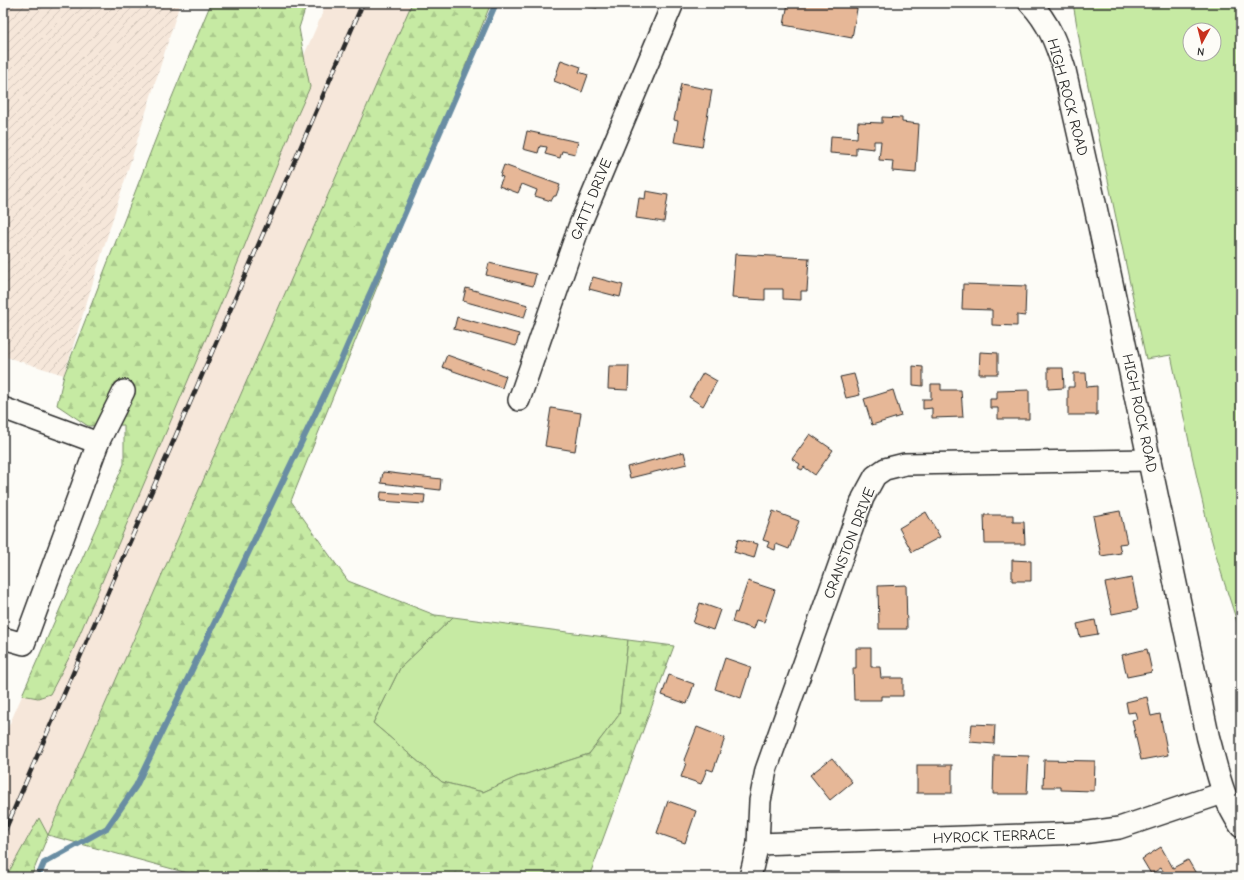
<svg xmlns="http://www.w3.org/2000/svg" width="1244" height="880" viewBox="0 0 1244 880" font-family="'Comic Neue',sans-serif">
  <defs>
    <pattern id="industrial-furrows" width="10" height="10" patternUnits="userSpaceOnUse"><rect width="10" height="10" fill="#f6e7da"/><path d="M-1 1l2-2M0 10L10 0M9 11l2-2" fill="none" stroke="#d3c6bb"/></pattern>
    <pattern id="forest-firs" width="22" height="20" patternUnits="userSpaceOnUse"><rect width="22" height="20" fill="#c6eaa3"/><path d="M5 1l3.5 6h-7zM16 11l3.5 6h-7z" fill="#aac98c"/></pattern>
  </defs>
  <rect width="100%" height="100%" fill="#fdfcf7"/>
  <filter id="ink" filterUnits="userSpaceOnUse"><feTurbulence type="fractalNoise" baseFrequency=".025" numOctaves="2"/><feDisplacementMap in="SourceGraphic" scale="8" xChannelSelector="R" yChannelSelector="G"/><feConvolveMatrix kernelMatrix="1 2 1 2 8 2 1 2 1" color-interpolation-filters="sRGB"/></filter>
  <g filter="url(#ink)">
    <polygon fill="#f6e7da" points="327,3 412,3 48,835 31,877 3,877 3,739"/>
    <polygon fill="url(#industrial-furrows)" points="3,3 180,3 64,375 3,356"/>
    <g fill="#c6eaa3" stroke="#788a67" fill-rule="evenodd">
      <path d="M 1073,3 L 1241,3 L 1241,634 C 1230,600 1218,565 1209,530 C 1195,472 1183,413 1171,355 L 1146,359 L 1084,67 ZM 1190,30 L 1214,30 L 1214,54 L 1190,54 Z"/>
      <polygon points="453,617 628,640 619,715 589,754 517,777 483,792 442,782 373,723 400,668"/>
    </g>
    <g fill="url(#forest-firs)" stroke="#788a67">
      <polygon points="211,3 307,3 299,28 304,56 310,87 294,123 228,287 72,652 50,694 38,698 22,695 124,464 124,425 88,426 57,405 64,375 170,102"/>
      <polygon points="412,3 491,3 291,501 348,581 435,615 453,617 400,668 373,723 442,782 483,792 517,777 589,754 619,715 628,640 674,646 589,877 202,877 48,835 31,877 6,877 39,818 48,835"/>
    </g>
    <g fill="none" stroke-linecap="round" stroke-linejoin="round">
      <polyline stroke="#698da3" stroke-width="6" points="38,877 44,863 107,828 136,786 342,358 496,3"/>
    </g>
    <g fill="#e6b797" stroke="#2b2b2b">
      <polygon points="589,3 597,3 597,8 589,7"/>
      <polygon points="788,3 858,3 852,38 784,25"/>
      <polygon points="561,60 581,67 579,72 588,75 582,92 554,81"/>
      <polygon points="681,84 712,90 702,147 674,142 678,121 674,120"/>
      <polygon points="882,117 902,118 902,122 919,124 916,173 892,171 893,161 879,160 881,141 874,141 874,149 856,147 856,155 830,153 831,136 857,138 858,122 882,123"/>
      <polygon points="527,131 578,142 575,154 562,151 560,158 545,154 547,147 540,146 538,153 523,149"/>
      <polygon points="504,165 560,185 556,196 554,196 551,201 535,196 537,190 522,184 518,193 499,186 503,177 500,176"/>
      <polygon points="646,191 668,195 664,222 636,218 639,198 645,199"/>
      <polygon points="735,254 809,258 807,291 801,291 801,300 783,299 783,289 765,289 765,300 732,298"/>
      <polygon points="489,263 536,274 533,286 486,275"/>
      <polygon points="593,277 623,285 620,297 589,289"/>
      <polygon points="963,284 1026,286 1025,316 1017,315 1017,326 992,325 992,310 962,309"/>
      <polygon points="466,288 528,305 524,318 463,301"/>
      <polygon points="457,317 519,334 516,346 454,329"/>
      <polygon points="980,352 998,353 998,374 979,374"/>
      <polygon points="447,355 506,376 502,388 442,367"/>
      <polygon points="609,366 629,366 628,390 608,389"/>
      <polygon points="913,366 923,367 923,386 913,385"/>
      <polygon points="1048,368 1063,368 1064,388 1048,389"/>
      <polygon points="703,373 717,381 703,406 689,397"/>
      <polygon points="1074,373 1086,373 1087,387 1097,386 1097,415 1068,415 1068,387 1074,387"/>
      <polygon points="854,374 860,395 846,398 840,377"/>
      <polygon points="931,384 941,384 941,390 961,390 963,417 932,418 932,408 923,409 923,399 931,399"/>
      <polygon points="893,390 901,416 872,425 864,399"/>
      <polygon points="1029,390 1029,419 998,419 998,408 990,408 990,399 997,399 997,391"/>
      <polygon points="551,408 581,413 575,451 545,446"/>
      <polygon points="810,434 833,450 815,475 804,467 802,470 798,468 800,464 792,459"/>
      <polygon points="684,452 687,464 630,478 627,467"/>
      <polygon points="383,472 441,479 440,490 381,483"/>
      <polygon points="381,492 425,495 424,504 380,501"/>
      <polygon points="773,511 799,521 789,549 776,544 775,550 767,547 769,542 763,540"/>
      <polygon points="1120,511 1127,543 1119,544 1121,553 1101,556 1093,516"/>
      <polygon points="926,512 940,537 912,552 899,528"/>
      <polygon points="984,515 1013,515 1013,522 1024,522 1025,544 985,544"/>
      <polygon points="738,539 758,544 754,558 734,552"/>
      <polygon points="1012,560 1031,561 1031,581 1012,581"/>
      <polygon points="1132,578 1138,609 1112,614 1105,583"/>
      <polygon points="748,581 775,590 764,622 757,620 754,629 732,622 735,612 737,613"/>
      <polygon points="906,585 907,629 879,629 878,586"/>
      <polygon points="700,603 720,610 713,630 693,623"/>
      <polygon points="1095,620 1098,634 1080,637 1077,624"/>
      <polygon points="856,648 871,648 871,667 880,667 881,678 903,678 903,696 881,696 881,700 854,700 853,668 856,668"/>
      <polygon points="1147,649 1152,672 1127,677 1122,655"/>
      <polygon points="725,658 751,667 741,698 715,689"/>
      <polygon points="669,675 694,684 687,704 662,695"/>
      <polygon points="1147,697 1151,716 1160,714 1168,755 1141,760 1132,720 1137,719 1135,712 1128,713 1126,702"/>
      <polygon points="972,724 995,725 994,744 970,742"/>
      <polygon points="697,727 725,738 713,771 707,769 701,784 681,777 686,763 684,760"/>
      <polygon points="994,755 1029,756 1027,794 993,794"/>
      <polygon points="832,758 852,782 830,800 810,775"/>
      <polygon points="1044,760 1095,761 1094,791 1061,790 1061,787 1043,787"/>
      <rect x="917" y="765" width="35" height="28"/>
      <polygon points="668,801 696,811 685,843 657,833"/>
      <polygon points="1161,847 1173,868 1188,860 1198,877 1167,877 1161,868 1151,874 1142,859"/>
    </g>
    <g fill="none" stroke-linecap="round" stroke-linejoin="round">
      <g stroke="#2b2b2b" stroke-width="24">
        <g id="minor">
          <polyline points="519,400 579,227 673,3"/>
          <polyline points="3,408 98,443 124,391"/>
          <polyline points="3,638 24,644 98,443"/>
          <polyline points="758,844 1082,833 1119,828 1223,793"/>
          <polyline points="750,877 758,844 760,801 766,770 863,498 875,476 885,469 905,464 1150,460"/>
        </g>
      </g>
      <g stroke="#2b2b2b" stroke-width="25">
        <path id="major" d="M 1030,3 C 1049,23 1056,43 1064,68 L 1095,205 L 1208,737 C 1217,769 1222,799 1241,826"/>
      </g>
      <use href="#minor" stroke="#fdfcf7" stroke-width="21"/>
      <use href="#major" stroke="#fdfcf7" stroke-width="22"/>
      <g stroke="#2b2b2b" stroke-width="4.5">
        <polyline id="rail" points="3,835 363,3"/>
      </g>
      <use href="#rail" stroke="#fdfcf7" stroke-width="3" stroke-dasharray="9" stroke-linecap="butt"/>
    </g>
  </g>
  <g text-anchor="middle" stroke-width="3" stroke-linejoin="round" paint-order="stroke">
    <g font-size="15" fill="#2b2b2b" stroke="#fdfcf7">
      <text transform="translate(1068 97) rotate(75)" y="5">HIGH ROCK ROAD</text>
      <text transform="translate(591 199) rotate(-68)" y="5">GATTI DRIVE</text>
      <text transform="translate(1140 413) rotate(78)" y="5">HIGH ROCK ROAD</text>
      <text transform="translate(849 543) rotate(-69)" y="5">CRANSTON DRIVE</text>
      <text transform="translate(994 836) rotate(-2)" y="5">HYROCK TERRACE</text>
    </g>
  </g>
  <rect width="1244" height="880" fill="none" stroke="#fdfcf7" stroke-width="16"/>
  <rect x="8" y="8" width="1228" height="864" fill="none" stroke="#2b2b2b" stroke-width="1.5" filter="url(#ink)"/>
  <g transform="translate(1202 42) rotate(187)"><circle r="19" fill="#fdfcf7" stroke="#a9a8a5"/>
  <path d="M0-3L7 15L0 10L-7 15Z" fill="#c8321e"/>
  <text y="-6" font-size="11" font-weight="bold" text-anchor="middle" fill="#2b2b2b">N</text>
  </g>
</svg>
